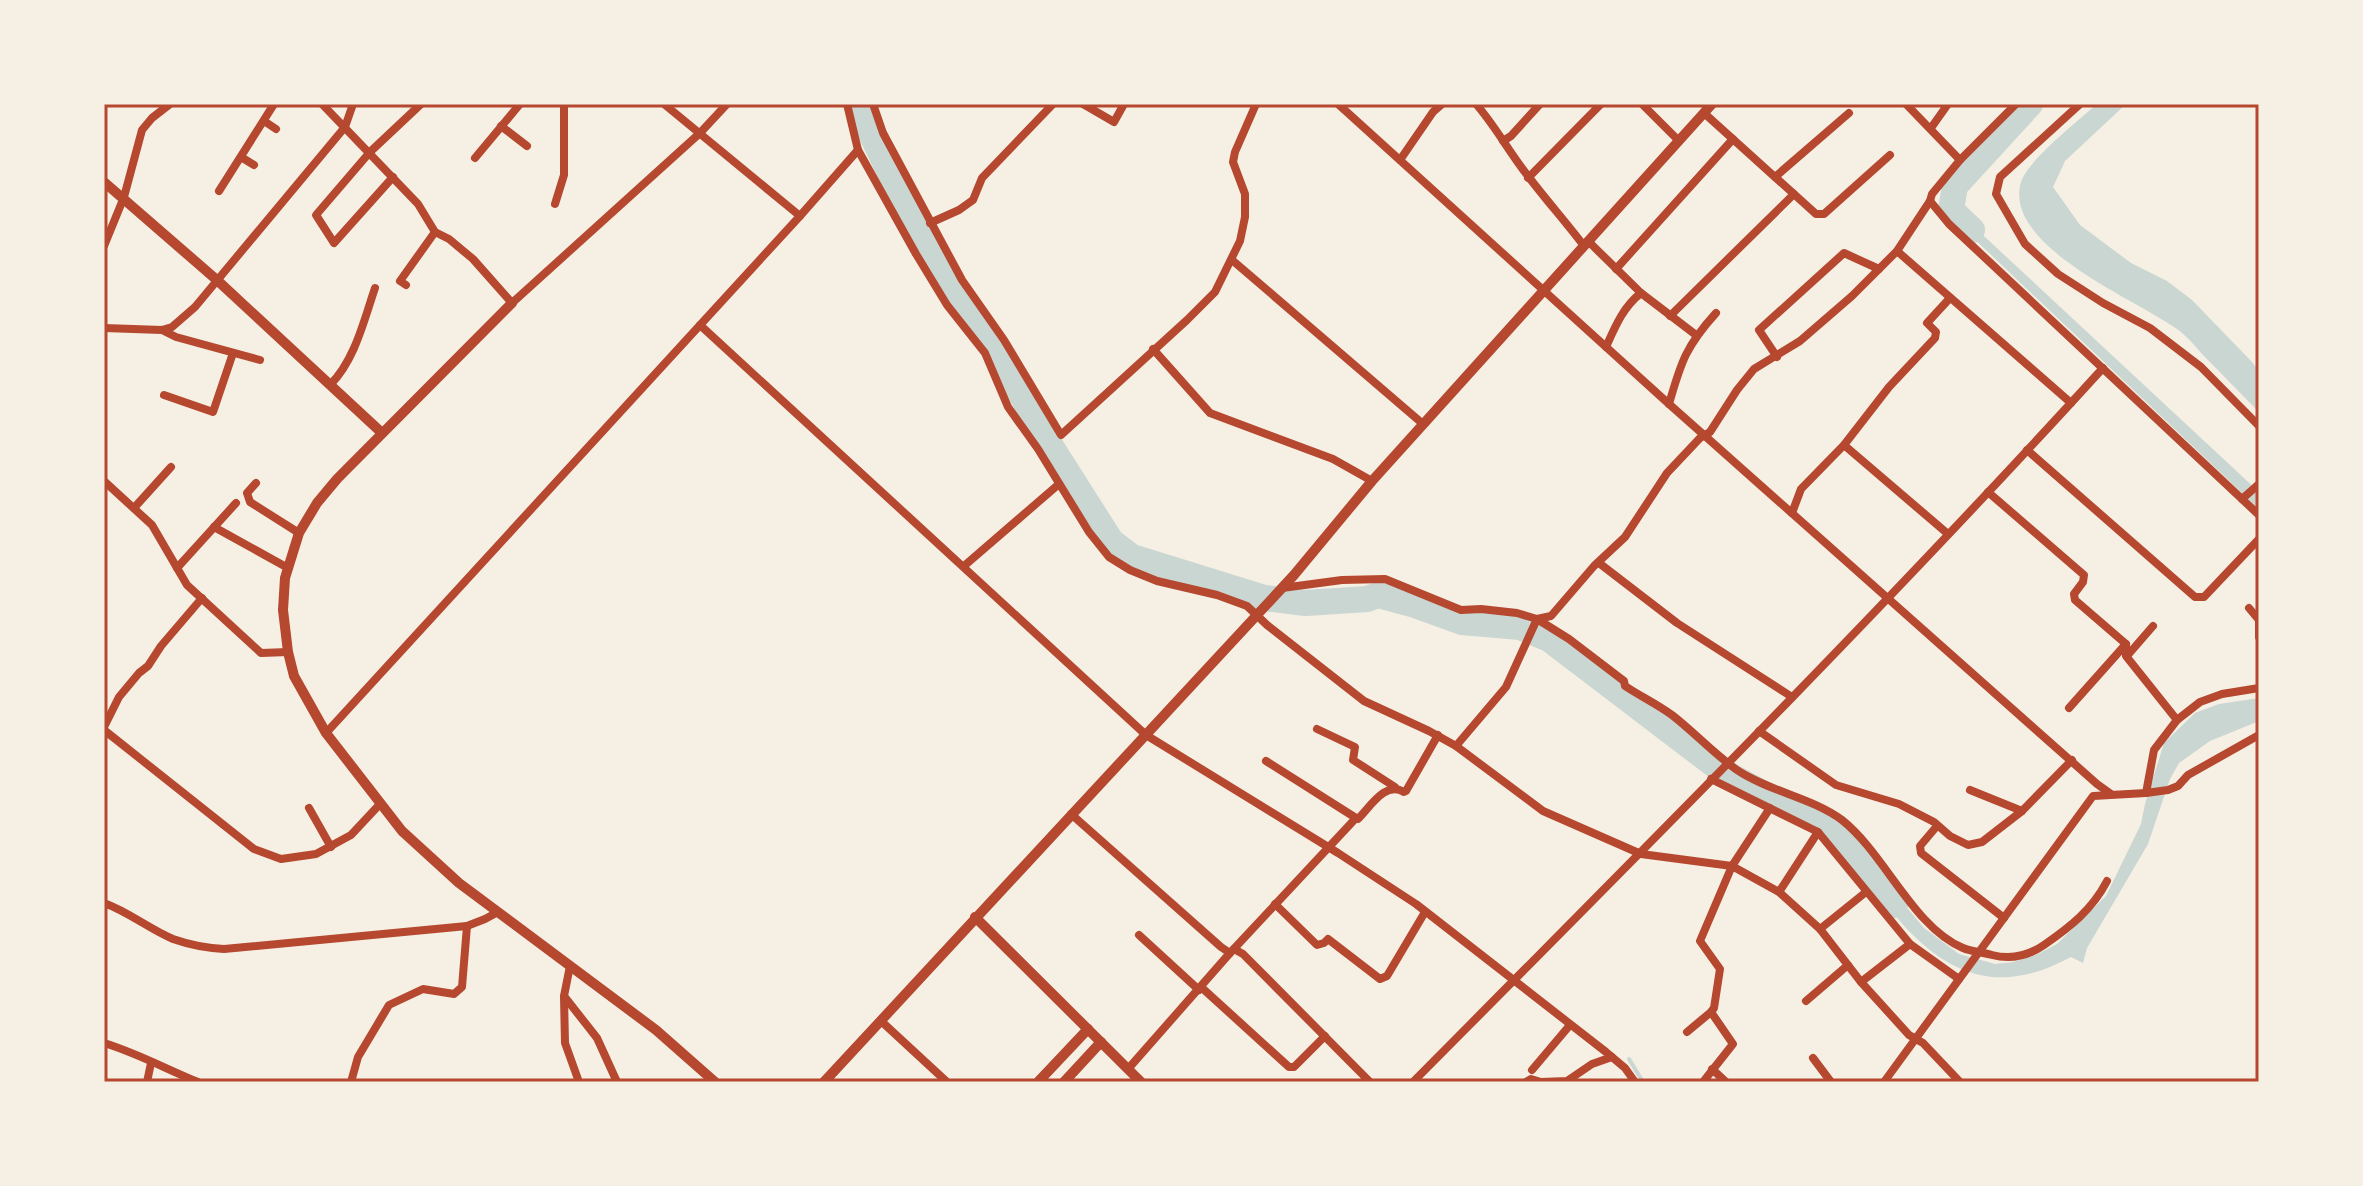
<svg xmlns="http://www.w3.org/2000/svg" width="2363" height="1186" viewBox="0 0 2363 1186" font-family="'Source Sans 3',sans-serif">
  <rect width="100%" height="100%" fill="#f6efe4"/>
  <g fill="#c9d6d2">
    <path d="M 2097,104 L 2126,104 L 2065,161 L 2053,187 L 2080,225 L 2131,263 L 2167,281 L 2192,300 L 2252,362 L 2259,371 L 2259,412 C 2240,393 2222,374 2203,355 C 2195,346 2187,336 2177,329 C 2137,300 2002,246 2021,182 C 2028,160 2078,121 2097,104 Z"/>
    <polygon points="1942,197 2259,492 2259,509 1950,216"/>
    <path d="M 2259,698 L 2259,721 L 2210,741 L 2179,763 L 2170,779 L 2148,844 L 2087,948 L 2083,963 L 2071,957 C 2012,989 1963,984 1914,936 C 1898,921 1885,901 1871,884 L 1877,872 L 1924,928 L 1959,954 L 1995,964 L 2013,962 L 2036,955 L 2057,944 L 2106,896 L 2141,824 L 2145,804 L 2164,743 L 2195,713 L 2219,704 Z"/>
  </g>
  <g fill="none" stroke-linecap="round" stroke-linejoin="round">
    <polyline stroke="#c9d6d2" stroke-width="4" points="1629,1059 1643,1082"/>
    <g stroke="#c9d6d2" stroke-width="26">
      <polyline points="859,104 861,112 926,249 996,350 1050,445 1111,541 1132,557 1264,598 1306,603 1367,599 1378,595 1415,605 1462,622 1520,627 1549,639 1725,773 1777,801 1825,822 1844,838 1895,905"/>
      <polyline points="1972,230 1951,210 1955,186 2030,104"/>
    </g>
    <g stroke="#b5482f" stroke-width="8">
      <polyline points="322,104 418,204 435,232 449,239 473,259 512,303 700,133 727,104"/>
      <polyline points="664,104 800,216"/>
      <polyline points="847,104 858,150 916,254 947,305 985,353 1008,407 1038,449 1089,532 1109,557 1130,570 1157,581 1217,595 1247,606 1267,625 1364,701 1429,731 1456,746 1543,811 1641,854 1732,866 1779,892 1820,929 1861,982 1909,1035 1923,1043 1960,1082"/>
      <polyline points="873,104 883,133 962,280 1004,340 1061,435 1187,320 1215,292 1240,241 1245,217 1245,194 1233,162 1235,152 1256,104"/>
      <polyline points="1083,104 1114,122 1124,104"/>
      <polyline points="1338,104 1669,404 2097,784 2111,794"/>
      <path d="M 1476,104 C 1496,127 1509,152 1528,176 C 1546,200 1566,222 1584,246"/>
      <polyline points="1642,104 1679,141"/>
      <polyline points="2080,104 2000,177 1996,194 2025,244 2058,274 2103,303 2150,328 2201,367 2259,426"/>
      <polyline points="1704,113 1816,214 1824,214 1890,155"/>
      <polyline points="264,121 276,129"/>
      <polyline points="501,126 527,146"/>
      <polyline points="1931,128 1948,104"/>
      <polyline points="1503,141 1511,136 1540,104"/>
      <polyline points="241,157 254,165"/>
      <polyline points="475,158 520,104"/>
      <polyline points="1400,160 1433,112 1442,104"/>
      <polyline points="1960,160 2016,104"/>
      <polyline points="393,177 334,243 316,215 370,152 421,104"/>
      <polyline points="1775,177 1849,113"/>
      <polyline points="1528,178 1601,104"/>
      <polyline points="219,191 274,104"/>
      <polyline points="1930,201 1949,224 2259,515"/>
      <polyline points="555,204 564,175 564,104"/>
      <polyline points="930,223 959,210 973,200 982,178 1053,104"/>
      <polyline points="1588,241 1641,293 1696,335"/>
      <polyline points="104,246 124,197 142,130 152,118 170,104"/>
      <polyline points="1897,251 2071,403"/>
      <polyline points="1232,260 1423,424"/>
      <polyline points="1616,269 1733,139"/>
      <polyline points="406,285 400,281 435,232"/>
      <polyline points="1670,316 1794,194"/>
      <polyline points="700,325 1146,735 1338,853 1416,904 1606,1052 1625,1068 1635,1082"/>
      <polyline points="104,328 162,330 172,327 195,307 345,127 353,104"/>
      <polyline points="162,330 176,337 260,360"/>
      <path d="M 1606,347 C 1615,327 1623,307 1641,293"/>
      <polyline points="1153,349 1210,413 1333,459 1372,481"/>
      <polyline points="1777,357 1759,330 1844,253 1879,269"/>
      <path d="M 330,385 C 355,360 364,320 375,288"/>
      <polyline points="164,395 213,412 233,353"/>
      <path d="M 1669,404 C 1681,362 1686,346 1716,313"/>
      <polyline points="1844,445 1948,534"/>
      <polyline points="2027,450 2195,597 2204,597 2259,539"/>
      <polyline points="104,481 152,525 187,585 261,653 288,652"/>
      <polyline points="256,483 247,493 250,502 299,533"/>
      <polyline points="1988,492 2084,575 2083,582 2074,594 2075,600 2126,644 2126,656 2177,720"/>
      <polyline points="2242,499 2259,484"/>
      <polyline points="134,508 171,467"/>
      <polyline points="1792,513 1801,489 1844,445 1889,387 1935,338 1936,332 1927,323 1950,298"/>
      <polyline points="214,527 288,568"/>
      <polyline points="1599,563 1677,623 1792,697"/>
      <polyline points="964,566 1059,484"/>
      <polyline points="177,568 236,503"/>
      <path d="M 1282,588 L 1342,580 L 1385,579 L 1461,610 L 1481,609 L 1517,613 L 1537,619 L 1569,639 L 1624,681 L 1625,686 C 1640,696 1657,704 1672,715 C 1694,732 1714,754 1737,770 C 1768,791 1813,798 1842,820 C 1885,854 1913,927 1963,948 C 1972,952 1983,952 1992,955 C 2011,960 2028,956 2044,945 C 2070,927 2092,910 2107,881"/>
      <polyline points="2249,608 2259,620"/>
      <polyline points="2259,621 2259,637"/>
      <polyline points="2127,656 2153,626"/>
      <polyline points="2069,708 2126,644"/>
      <polyline points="104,727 119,697 139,673 148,666 161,646 202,598"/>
      <polyline points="1317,729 1355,747 1353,760 1395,787"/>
      <polyline points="104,730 254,849 281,859 316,854 351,835 380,804"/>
      <polyline points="1759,731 1836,785 1899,804 1934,822 1950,836 1968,845 1982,842 2022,811 2072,760"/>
      <polyline points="326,733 800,216 858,150"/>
      <polyline points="1456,746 1506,687 1537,619 1551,616 1594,566 1625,537 1667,473 1700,438 1710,432 1737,390 1754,369 1800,341 1852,296 1897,251 1930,201 1932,194 1960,160 1906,104"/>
      <polyline points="1266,761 1356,818"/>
      <polyline points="1711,779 1818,832 1910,944 1959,979"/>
      <polyline points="1970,790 2022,811"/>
      <polyline points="2146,793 2154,750 2177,720 2200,702 2222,694 2259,688"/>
      <polyline points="309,808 331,847"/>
      <polyline points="1071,814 1221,947 1230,953"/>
      <polyline points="1937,826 1920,846 1921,853 2004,918"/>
      <polyline points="1779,892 1818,832"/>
      <path d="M 104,903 C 129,912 149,929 173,939 C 190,945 206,948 224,949 L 467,926 L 485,919 L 498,912"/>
      <polyline points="1275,904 1317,945 1324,943 1328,939 1380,979 1387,976 1425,912"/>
      <polyline points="1820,929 1866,892"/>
      <polyline points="1139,935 1199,990"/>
      <polyline points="1234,949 1243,954 1370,1082"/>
      <polyline points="570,966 564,996 597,1038 617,1082"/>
      <polyline points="1861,982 1910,944"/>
      <polyline points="1201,987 1289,1067 1294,1067 1325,1036"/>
      <polyline points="564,997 565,1043 579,1082"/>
      <polyline points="1806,1001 1848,965"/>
      <polyline points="881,1021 947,1082"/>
      <polyline points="1687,1032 1711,1012 1714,1008 1720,969 1700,941 1732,866 1770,808"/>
      <path d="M 104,1043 C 137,1053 166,1069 198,1082"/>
      <polyline points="1813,1058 1831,1082"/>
      <path d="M 1128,1069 L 1230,953 L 1356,818 L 1358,819 C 1371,806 1385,781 1404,792 L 1406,791 L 1438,735"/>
      <polyline points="1712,1069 1726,1082"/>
      <polyline points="1532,1070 1570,1025"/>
      <polyline points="147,1082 151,1063"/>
      <polyline points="351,1082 358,1057 389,1005 423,989 454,994 462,987 467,926"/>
      <path d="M 1413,1082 C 1646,847 1880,613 2103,368"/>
      <polyline points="1526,1082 1531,1079 1541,1082 1567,1081 1592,1064 1612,1057"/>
      <polyline points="1703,1082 1733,1044 1711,1012"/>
      <polyline points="1884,1082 2093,796 2146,793 2168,790 2178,786 2188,775 2259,735"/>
    </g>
    <g stroke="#b5482f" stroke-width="10">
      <polyline points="104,182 218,281 382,433"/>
      <polyline points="512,303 337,479 317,503 299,533 285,578 283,610 288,652 294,676 326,733 402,831 459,883 656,1030 715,1082"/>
      <polyline points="975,917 1141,1082"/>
      <polyline points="824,1082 1294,575 1372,481 1712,104"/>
      <polyline points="1038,1082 1088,1029"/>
      <polyline points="1064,1082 1101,1042"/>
    </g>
  </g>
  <rect width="2363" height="1186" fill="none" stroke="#f6efe4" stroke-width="212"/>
  <rect x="106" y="106" width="2151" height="974" fill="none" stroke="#b5482f" stroke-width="3"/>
</svg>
